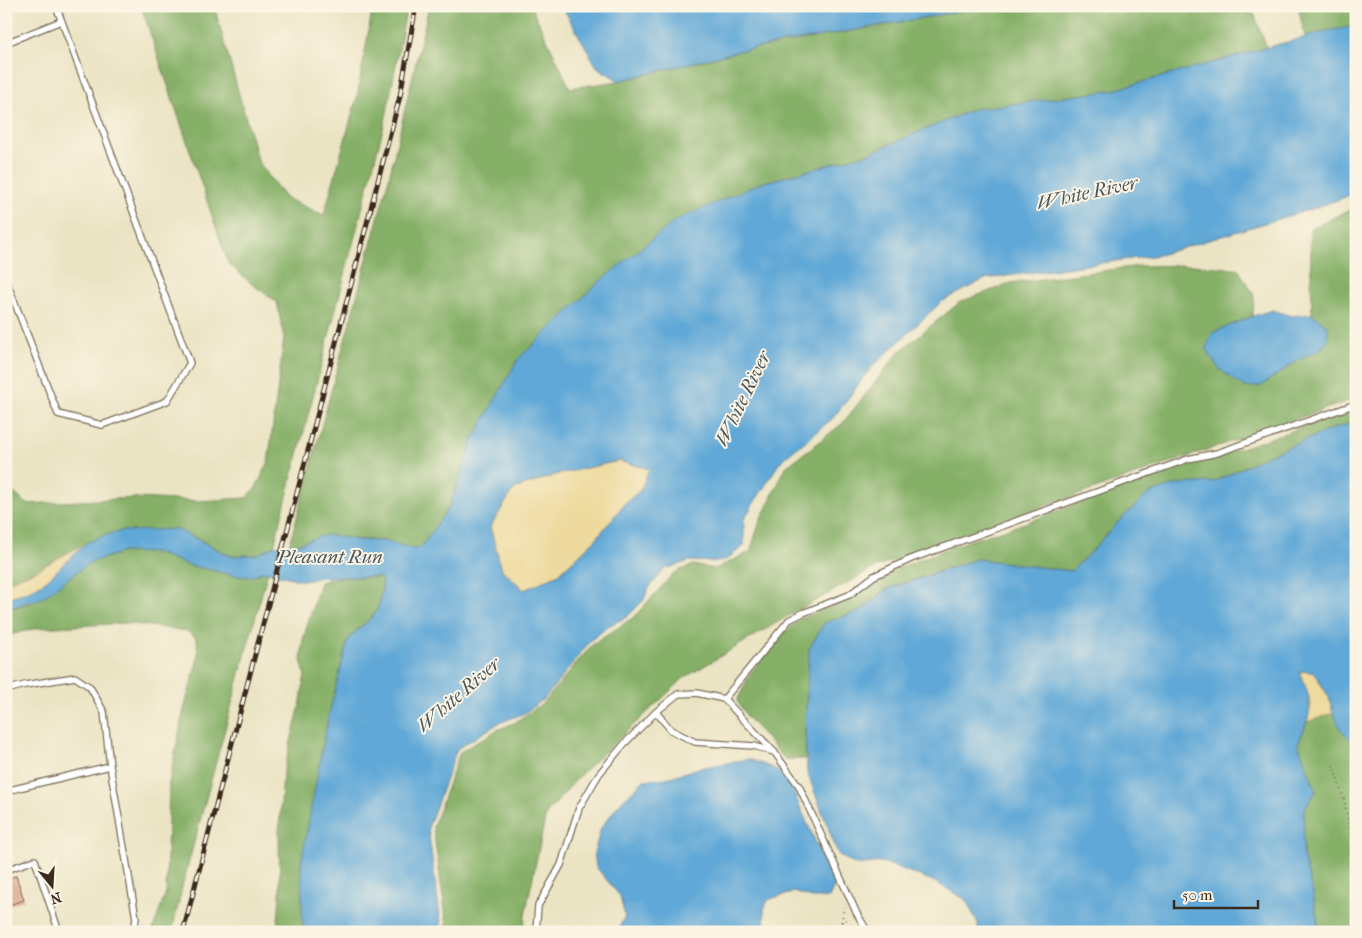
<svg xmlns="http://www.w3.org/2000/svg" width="1362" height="938" viewBox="0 0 1362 938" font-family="'IM FELL French Canon',serif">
  <rect width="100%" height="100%" fill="#fcf5e5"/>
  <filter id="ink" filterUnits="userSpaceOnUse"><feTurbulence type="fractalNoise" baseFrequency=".02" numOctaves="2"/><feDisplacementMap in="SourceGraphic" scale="10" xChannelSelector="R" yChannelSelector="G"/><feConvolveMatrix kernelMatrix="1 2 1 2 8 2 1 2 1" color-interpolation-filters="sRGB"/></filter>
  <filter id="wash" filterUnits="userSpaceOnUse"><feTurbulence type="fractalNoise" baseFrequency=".0096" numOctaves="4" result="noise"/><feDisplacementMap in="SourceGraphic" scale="20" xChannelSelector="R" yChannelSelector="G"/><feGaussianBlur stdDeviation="1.12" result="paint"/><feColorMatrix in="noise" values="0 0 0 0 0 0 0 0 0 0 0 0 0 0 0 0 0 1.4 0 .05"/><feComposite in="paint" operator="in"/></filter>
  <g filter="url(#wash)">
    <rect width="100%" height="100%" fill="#ebe4c4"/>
    <g fill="#86b067" stroke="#606d42">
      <polygon points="141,6 214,6 258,161 285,198 324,215 357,97 373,6 407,6 386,117 274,546 256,555 230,556 193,536 122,531 102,536 35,571 6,583 6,483 9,489 27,504 134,498 199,501 246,498 255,489 268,464 284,338 277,302 253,285 228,263"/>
      <polygon points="429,6 531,6 570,88 619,81 739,51 989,6 1251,6 1267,48 1110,91 974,109 867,154 758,184 473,439 450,506 422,547 415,549 384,541 317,537 308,541 289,546 388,182"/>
      <polygon points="1298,6 1356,6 1356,26 1305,37"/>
      <polygon points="1356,207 1356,401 1348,401 1086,492 874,568 788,616 684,678 582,773 546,814 525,915 523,932 448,932 433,827 460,752 499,729 514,723 542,704 592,645 634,617 674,573 693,565 715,569 750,552 760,521 786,467 842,424 899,352 960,302 1011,283 1140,266 1195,265 1238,269 1254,295 1253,316 1234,324 1218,368 1245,387 1261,386 1300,359 1320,350 1328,326 1312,314 1310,229"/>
      <polygon points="1356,409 1356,422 1335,428 1264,457 1214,482 1178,484 1093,550 1071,571 977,559 888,588 860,611 824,623 809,649 805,729 806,759 785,759 748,718 737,701 751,672 782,635 800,619 845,601 899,568 951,547 1025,523 1169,470 1209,459"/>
      <polygon points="140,551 157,553 188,565 259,574 264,571 268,571 182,887 172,932 152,932 166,892 169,783 184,709 198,658 197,639 187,631 128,623 37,628 6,636 6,609 32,603 89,563 123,552"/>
      <polygon points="340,577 380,577 382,581 382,587 378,609 366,623 354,632 301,863 303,932 277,932 280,896 279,832 283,774 301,701 305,674 301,660 303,640 320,582"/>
      <polygon points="1333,713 1341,730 1356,745 1356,932 1319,932 1313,894 1303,855 1304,809 1316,791 1298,744 1307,722"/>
    </g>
    <g fill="#eeda9e" stroke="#94825e">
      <polygon points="619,461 650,469 640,491 626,502 595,540 575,559 559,574 524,590 502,570 490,527 514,489 558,474"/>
      <polygon points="86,543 46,581 27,592 6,598 6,583 35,571"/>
      <polygon points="1307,671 1314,673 1329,697 1333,713 1307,722 1311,704 1299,672"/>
    </g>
    <g fill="#60a8d7" stroke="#4e697a" fill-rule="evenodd">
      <polygon points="562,6 989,6 739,51 619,81 597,67"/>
      <path d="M 1356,26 L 1356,193 L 1318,207 L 1159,255 L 985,279 L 941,302 L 871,368 L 833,418 L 780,462 L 744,519 L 744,546 L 727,559 L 718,562 L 690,561 L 665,569 L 648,589 L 644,600 L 627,617 L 610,625 L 591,640 L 544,699 L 525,713 L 499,723 L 457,749 L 428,828 L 442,932 L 303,932 L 301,863 L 328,718 L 348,640 C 356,629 372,621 378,608 C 380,603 380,597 381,592 C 383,586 383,582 380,577 L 320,577 L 310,580 L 299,580 L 264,571 L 250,577 L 238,576 L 188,565 L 157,553 L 123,552 L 89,563 L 42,598 L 6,609 L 6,598 L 27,592 L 46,581 L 86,543 L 102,536 L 122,531 L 177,529 L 230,556 L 256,555 L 274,546 L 299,544 L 317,537 L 330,535 L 358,540 L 384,541 L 415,549 L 421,547 L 450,506 L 473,439 L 518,359 L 600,281 L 676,220 L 758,184 L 867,154 L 974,109 L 1110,91 L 1327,31 ZM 619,461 L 649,469 L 640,491 L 626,502 L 595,540 L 575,559 L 559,574 L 524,590 L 502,570 L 490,527 L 514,489 L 558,474 Z"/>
      <polygon points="1273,310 1291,316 1312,314 1328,326 1328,339 1320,350 1300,359 1261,386 1245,387 1234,380 1218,368 1206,348 1212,333 1253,316"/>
      <path d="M 1356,422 L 1356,745 L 1341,730 L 1333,713 L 1329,697 L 1314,673 L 1307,671 L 1299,672 C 1315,706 1312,710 1298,744 L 1316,791 L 1304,809 L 1303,855 L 1313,894 L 1319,932 L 978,932 L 978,923 L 965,899 L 933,881 L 883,862 L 855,865 L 838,854 L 807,772 L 805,729 L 809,649 L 824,623 L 860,611 L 888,589 L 977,559 L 1071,571 L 1093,550 L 1120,520 L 1148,494 L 1178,484 L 1214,482 L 1264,457 L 1335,428 Z"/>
      <path d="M 749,759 L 778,770 L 788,780 L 835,885 L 829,898 L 812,898 L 794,892 C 785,896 777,896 768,900 L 764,909 L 765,932 L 617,932 L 625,916 L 622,905 L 620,896 L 596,867 L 594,853 L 601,828 L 618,805 L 644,780 L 667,778 L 699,768 Z"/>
    </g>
    <g id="blocks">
      <polygon fill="#dc9e85" points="16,876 24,900 9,905 6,896 6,879"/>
    </g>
  </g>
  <g filter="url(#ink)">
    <use href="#blocks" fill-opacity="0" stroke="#796b58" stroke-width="1"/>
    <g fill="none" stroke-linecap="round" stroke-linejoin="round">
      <g stroke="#796b58" stroke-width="8">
        <g id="service">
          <polyline points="6,43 61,21"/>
          <polyline points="6,280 58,414 102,425 167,401 190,363 56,6"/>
          <polyline points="6,690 25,685 75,677 90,687 104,712 110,766 136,918 134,932"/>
          <polyline points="724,699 789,620 803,613 849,595 874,576 911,559 1188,459 1217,453 1356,404"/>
          <polyline points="656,712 671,730 695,742 754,746 774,752"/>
          <polyline points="6,791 110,766"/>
          <polyline points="6,870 35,860 59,932"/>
          <polyline points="536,932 538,906 561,865 579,808 599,774 625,743 656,712 678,694 697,693 724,699 775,753 799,786 857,914 868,932"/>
        </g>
      </g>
      <g stroke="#796b58" stroke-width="2" stroke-dasharray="1 4" stroke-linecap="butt">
        <polyline points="1333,765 1344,800 1351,837 1349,866 1356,883"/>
        <polyline points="841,922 850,918"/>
        <polyline points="840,932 844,907"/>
      </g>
      <use href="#service" stroke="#fff" stroke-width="5.5"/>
      <g stroke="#3b2a1e" stroke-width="5">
        <polyline id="rail" points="183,932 400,96 416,6"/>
      </g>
      <use href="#rail" stroke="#fcf5e5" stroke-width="3" stroke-dasharray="9" stroke-linecap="butt"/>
    </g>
  </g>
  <g text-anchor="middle" stroke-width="4" stroke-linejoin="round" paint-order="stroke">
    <g font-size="19" font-style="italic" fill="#48565f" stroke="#fcf5e5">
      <text transform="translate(1087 192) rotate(-12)" y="7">White River</text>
      <text transform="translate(742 398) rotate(-64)" y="7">White River</text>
      <text x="330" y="563">Pleasant Run</text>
      <text transform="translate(458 694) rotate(-41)" y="7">White River</text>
    </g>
  </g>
  <rect width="1362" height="938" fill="none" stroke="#fcf5e5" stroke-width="25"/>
  <g transform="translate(52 886) rotate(162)" stroke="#fcf5e5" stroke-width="4" paint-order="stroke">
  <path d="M0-4L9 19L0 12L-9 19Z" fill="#3b2a1e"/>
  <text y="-8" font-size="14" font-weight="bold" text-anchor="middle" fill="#3b2a1e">N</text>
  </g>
  <path d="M1174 900v8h84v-8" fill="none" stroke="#3b2a1e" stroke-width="2.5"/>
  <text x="1182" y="900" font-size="15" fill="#3b2a1e" stroke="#fcf5e5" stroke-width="4" paint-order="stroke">50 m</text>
</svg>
